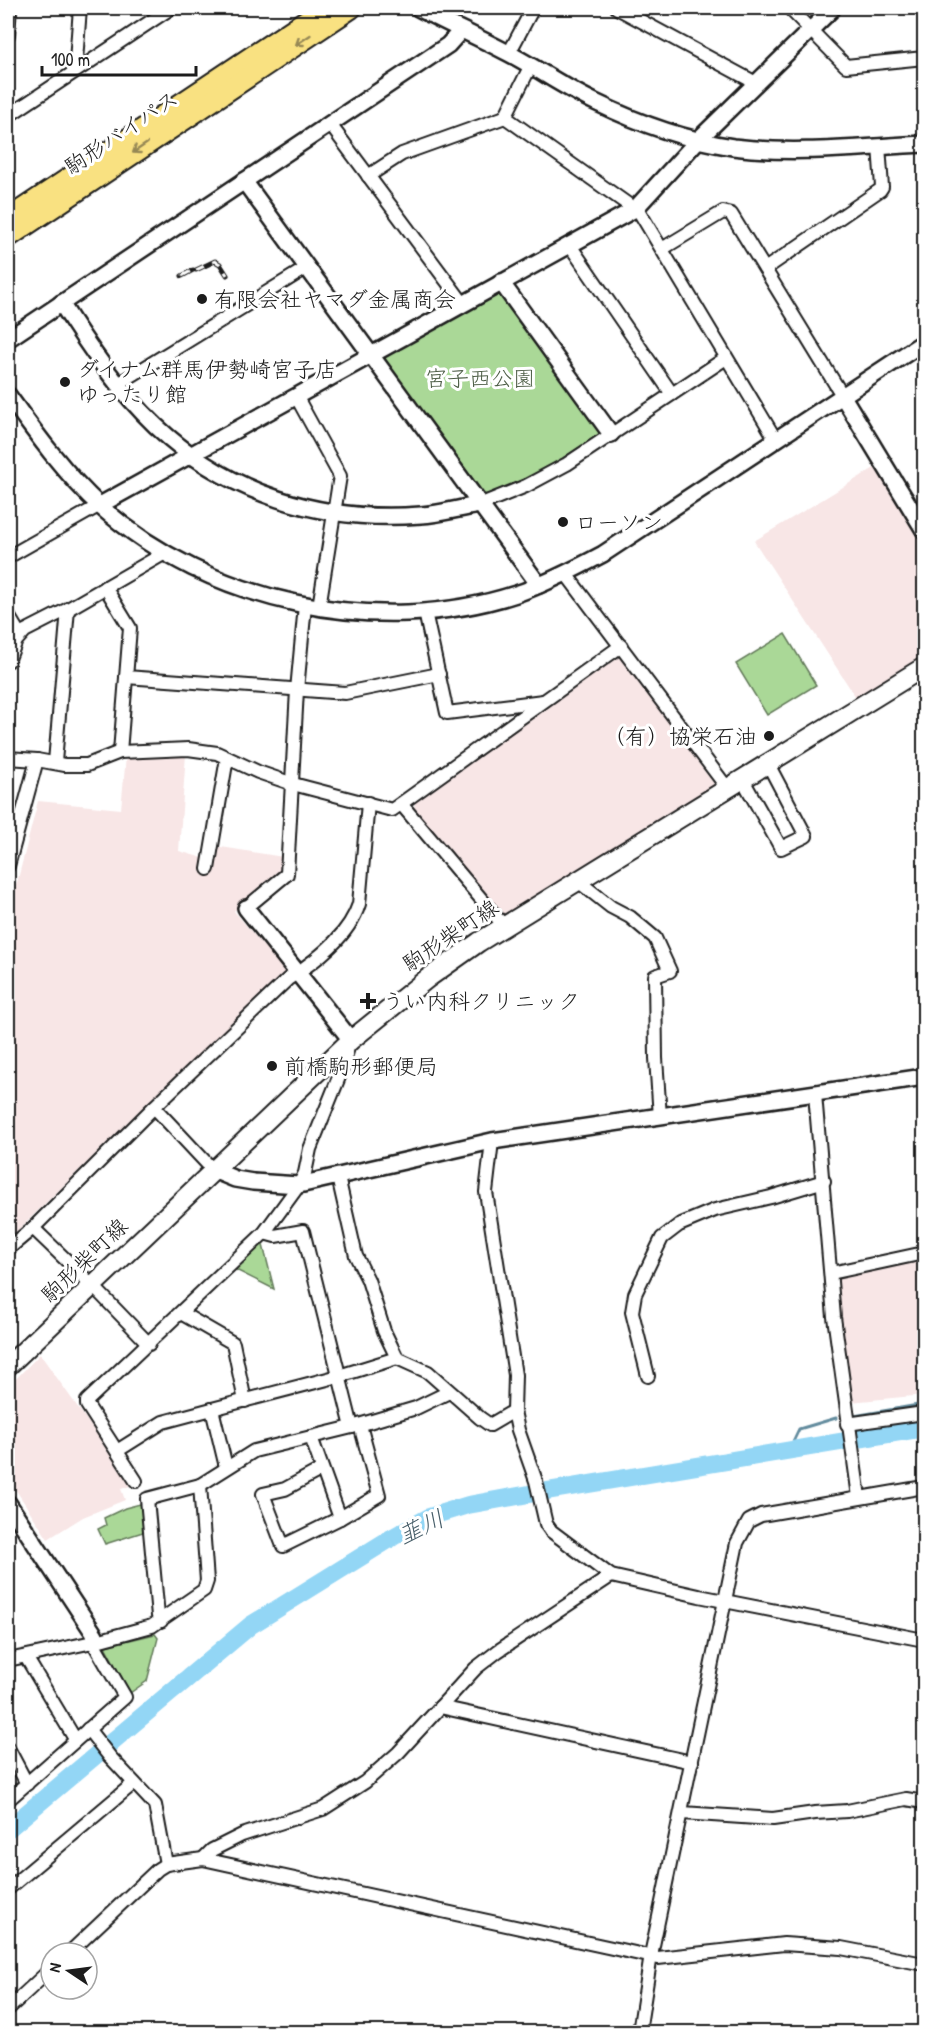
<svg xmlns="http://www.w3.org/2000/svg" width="932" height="2040" viewBox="0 0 932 2040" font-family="'Patrick Hand','Klee One',sans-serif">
  <rect width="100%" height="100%" fill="#fff"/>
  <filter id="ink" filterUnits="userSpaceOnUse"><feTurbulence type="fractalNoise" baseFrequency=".0167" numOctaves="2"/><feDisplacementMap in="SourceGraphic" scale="12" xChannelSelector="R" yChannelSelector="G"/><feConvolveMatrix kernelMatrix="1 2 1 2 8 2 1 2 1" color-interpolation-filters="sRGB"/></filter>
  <g filter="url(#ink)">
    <g fill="#f8e6e6">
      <polygon points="876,467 924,546 924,658 857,699 754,541"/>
      <polygon points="619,655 717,788 504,917 414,813 415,798"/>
      <polygon points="186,754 179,851 213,861 215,846 283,857 280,872 234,911 285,971 284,977 190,1062 8,1240 8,902 18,879 38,801 121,809 126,756"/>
      <polygon points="919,1260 924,1299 924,1395 850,1402 839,1322 837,1279 840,1275"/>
      <polygon points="40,1354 133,1485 121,1489 125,1500 83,1517 48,1539 8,1478 8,1387"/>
    </g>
    <g fill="#aad897" stroke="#637a5a" stroke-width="1.5">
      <polygon points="495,293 501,293 599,429 599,435 546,469 489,495 484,494 383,359 385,354"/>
      <polygon points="785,634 816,685 767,715 736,664"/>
      <polygon points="257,1245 263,1245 274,1289 232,1268"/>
      <polygon points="140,1504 144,1507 146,1531 105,1544 98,1529 106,1525 104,1518 125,1508"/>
      <polygon points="155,1634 158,1638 147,1681 130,1693 105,1646"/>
    </g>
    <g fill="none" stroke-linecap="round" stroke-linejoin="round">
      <g stroke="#638c9e" stroke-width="3">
        <polyline points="854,1416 924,1404"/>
        <polyline points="789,1450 799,1429 836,1418"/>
      </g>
      <polyline stroke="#93d6f5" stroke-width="18" points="8,1829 251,1625 393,1537 429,1517 468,1505 529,1494 924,1428"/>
      <g stroke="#1c1c1c" stroke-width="16">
        <g id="minor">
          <polyline points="617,8 756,83"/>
          <polyline points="789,8 846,66 924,58"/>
          <polyline points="8,35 10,8"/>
          <polyline points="509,53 533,8"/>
          <polyline points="78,69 76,61 80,8"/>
          <polyline points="8,116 171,8"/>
          <polyline points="505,117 640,213 776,440"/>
          <polyline points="505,117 530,67"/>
          <polyline points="329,123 463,303"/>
          <polyline points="368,176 402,154 505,117"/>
          <polyline points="569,244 672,394"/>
          <polyline points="662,249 723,212 731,214 842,395"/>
          <polyline points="765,269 880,190 882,187 879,146"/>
          <polyline points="118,384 308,267"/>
          <polyline points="296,396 340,476 319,607"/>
          <polyline points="479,505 526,486 567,464 726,358"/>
          <polyline points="8,557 100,505"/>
          <polyline points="566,574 728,789"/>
          <polyline points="105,587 130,628 120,752"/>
          <polyline points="425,612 447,713 543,701"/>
          <polyline points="8,615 20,635"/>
          <polyline points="8,661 16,641 25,631 68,609 165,553"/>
          <polyline points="126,677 345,693 439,674"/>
          <polyline points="8,758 37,760 64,765 87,765 120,752 188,749 217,753 258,772 293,784 392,810 621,646"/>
          <polyline points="55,762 68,609"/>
          <polyline points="743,780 781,848 806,836 768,764"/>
          <polyline points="402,805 504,926"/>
          <polyline points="8,866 37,760"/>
          <polyline points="208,869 227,758"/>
          <polyline points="578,881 611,907 630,917 655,938 670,971 655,976 656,1058 660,1117"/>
          <polyline points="246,908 287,874 297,690 305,605"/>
          <polyline points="815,1094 834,1317 859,1497"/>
          <polyline points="154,1107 213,1170"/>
          <polyline points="492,1141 486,1192 515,1375 514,1411 518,1430 536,1481 546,1524 551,1531 611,1576 699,1596 924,1640"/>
          <polyline points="338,1177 356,1256 368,1280 384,1331 397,1358 428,1372 480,1418 490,1425 514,1411"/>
          <polyline points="33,1228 92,1285 149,1344"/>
          <polyline points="264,1233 275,1236 303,1231 352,1427"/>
          <path d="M 8,1249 L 33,1228 L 154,1107 L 288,979 C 316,961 349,936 359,904 L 368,803"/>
          <polyline points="831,1273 924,1253"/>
          <polyline points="181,1313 233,1343 245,1401"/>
          <polyline points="648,1376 632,1312 635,1294 662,1238 679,1225 715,1210 771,1197 824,1181"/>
          <polyline points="212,1409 339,1376 397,1358"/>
          <polyline points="847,1424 924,1413"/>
          <polyline points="311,1437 340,1518 283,1546 263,1494 285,1489 322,1469"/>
          <polyline points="117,1451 163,1422 212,1409 226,1467"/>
          <polyline points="136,1481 87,1405 87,1401 264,1233 299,1185 305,1173 310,1149 341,1072 349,1044"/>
          <polyline points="340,1518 379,1495 360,1425"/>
          <polyline points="161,1621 158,1616 147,1499 200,1485 254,1451 352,1427 416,1408 449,1392"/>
          <polyline points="26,1657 75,1739"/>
          <polyline points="8,1660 93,1642 152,1626 204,1590 207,1581 200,1485"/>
          <polyline points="440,1707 692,1762"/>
          <polyline points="88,1729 110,1757 155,1805 166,1864"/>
          <polyline points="8,1748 27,1784"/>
          <polyline points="8,1800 125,1697 93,1642"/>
          <polyline points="682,1813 773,1819 815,1813 847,1811 906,1799 924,1802"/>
          <polyline points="203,1859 212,1850 242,1835 323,1809 365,1782 398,1753 476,1668 498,1651 611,1576"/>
          <polyline points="8,1889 134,1783"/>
          <polyline points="69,1953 158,1869 166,1864 203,1859 658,1958 784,1944 841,1948 924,1964"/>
          <polyline points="8,2009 51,1969"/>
          <polyline points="639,2032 651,1955 737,1543 749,1521 761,1515 924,1487"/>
        </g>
      </g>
      <g stroke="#1c1c1c" stroke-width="20">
        <g id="tertiary">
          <path d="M 418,8 C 448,24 478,37 508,53 C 537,68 565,88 595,102 C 638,123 686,140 733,147 C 797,155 861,147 924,144"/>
          <polyline points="244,181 539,585"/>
          <polyline points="501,282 611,434"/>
          <path d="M 61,303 C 88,346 118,390 156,426 C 228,494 322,523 421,515 C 440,514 460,508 479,505"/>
          <polyline points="8,339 448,45 457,35 459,30"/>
          <path d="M 8,395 C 36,434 65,474 101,507 C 210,603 377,639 516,594 C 546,584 575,569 603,554 L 924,342"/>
          <polyline points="842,395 924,530"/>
          <polyline points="100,505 635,209 698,140 833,8"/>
          <polyline points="246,908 351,1040"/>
          <polyline points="213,1170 235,1179 253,1182 299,1185 492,1141 924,1077"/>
          <polyline points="8,1503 95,1635 93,1642"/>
        </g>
      </g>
      <g stroke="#1c1c1c" stroke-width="22">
        <polyline id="secondary" points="8,1366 351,1040 428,978 479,942 924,667"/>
      </g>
      <g stroke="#1c1c1c" stroke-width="24">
        <g id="primary">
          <polyline points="8,219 325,8"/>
          <polyline points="8,237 351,8"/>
        </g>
      </g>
      <use href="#minor" stroke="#fff" stroke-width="12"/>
      <use href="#tertiary" stroke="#fff" stroke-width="15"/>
      <use href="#secondary" stroke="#fff" stroke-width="18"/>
      <use href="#primary" stroke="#f9e181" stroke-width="20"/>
      <g stroke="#1c1c1c" stroke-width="5">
        <g id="rail">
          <polyline points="196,270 215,261 220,264 227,275"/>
          <polyline points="182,276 193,270"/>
        </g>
      </g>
      <use href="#rail" stroke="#fff" stroke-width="3" stroke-dasharray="9" stroke-linecap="butt"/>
    </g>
    <defs><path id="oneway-shaft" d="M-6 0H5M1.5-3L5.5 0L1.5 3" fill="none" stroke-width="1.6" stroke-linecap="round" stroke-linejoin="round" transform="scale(1.5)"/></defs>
    <g stroke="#968854">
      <use href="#oneway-shaft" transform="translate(303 40) rotate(146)"/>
      <use href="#oneway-shaft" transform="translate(140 148) rotate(146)"/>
    </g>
  </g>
  <g fill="#1c1c1c" stroke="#fff" stroke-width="2">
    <circle cx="202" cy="299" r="6"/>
    <circle cx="65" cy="382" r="6"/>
    <circle cx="563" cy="522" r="6"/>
    <circle cx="769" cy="736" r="6"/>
    <path d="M365 992h6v6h6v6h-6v6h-6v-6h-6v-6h6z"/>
    <circle cx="272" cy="1066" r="6"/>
  </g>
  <g text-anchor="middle" stroke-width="6" stroke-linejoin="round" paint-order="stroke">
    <g font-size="22" fill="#1c1c1c" stroke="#fff">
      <text transform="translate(121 132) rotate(-34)" y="8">駒形バイパス</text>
      <text transform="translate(450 935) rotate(-34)" y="8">駒形柴町線</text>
      <text transform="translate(84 1260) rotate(-44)" y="8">駒形柴町線</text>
    </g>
    <g font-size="22" fill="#1c1c1c" stroke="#fff" text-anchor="start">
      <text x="214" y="307">有限会社ヤマダ金属商会</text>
      <text x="77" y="377">ダイナム群馬伊勢崎宮子店<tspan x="77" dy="25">ゆったり館</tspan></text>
      <text x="575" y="530">ローソン</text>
      <text x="757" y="744" text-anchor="end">（有）協栄石油</text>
      <text x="382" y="1009">うい内科クリニック</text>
      <text x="284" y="1074">前橋駒形郵便局</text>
    </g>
    <g font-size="22" fill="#4e5e47" stroke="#fff">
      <text x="480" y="386">宮子西公園</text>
    </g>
    <g font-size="24" font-style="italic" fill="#465d68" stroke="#fff">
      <text transform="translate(421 1527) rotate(-25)" y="8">韮川</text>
    </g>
  </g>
  <rect width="932" height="2040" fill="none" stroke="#fff" stroke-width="30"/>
  <rect x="15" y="15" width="902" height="2010" fill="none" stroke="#1c1c1c" stroke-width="2" filter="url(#ink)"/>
  <g transform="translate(69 1971) rotate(283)"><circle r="28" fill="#ffffff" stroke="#a4a4a4" stroke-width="1.5"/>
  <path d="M0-4.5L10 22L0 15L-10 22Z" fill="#1c1c1c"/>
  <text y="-9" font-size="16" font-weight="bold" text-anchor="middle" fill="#1c1c1c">N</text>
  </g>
  <path d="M42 66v9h154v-9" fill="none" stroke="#1c1c1c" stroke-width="3"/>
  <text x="51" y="66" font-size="18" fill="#1c1c1c" stroke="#ffffff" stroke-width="4.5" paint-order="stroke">100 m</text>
</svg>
